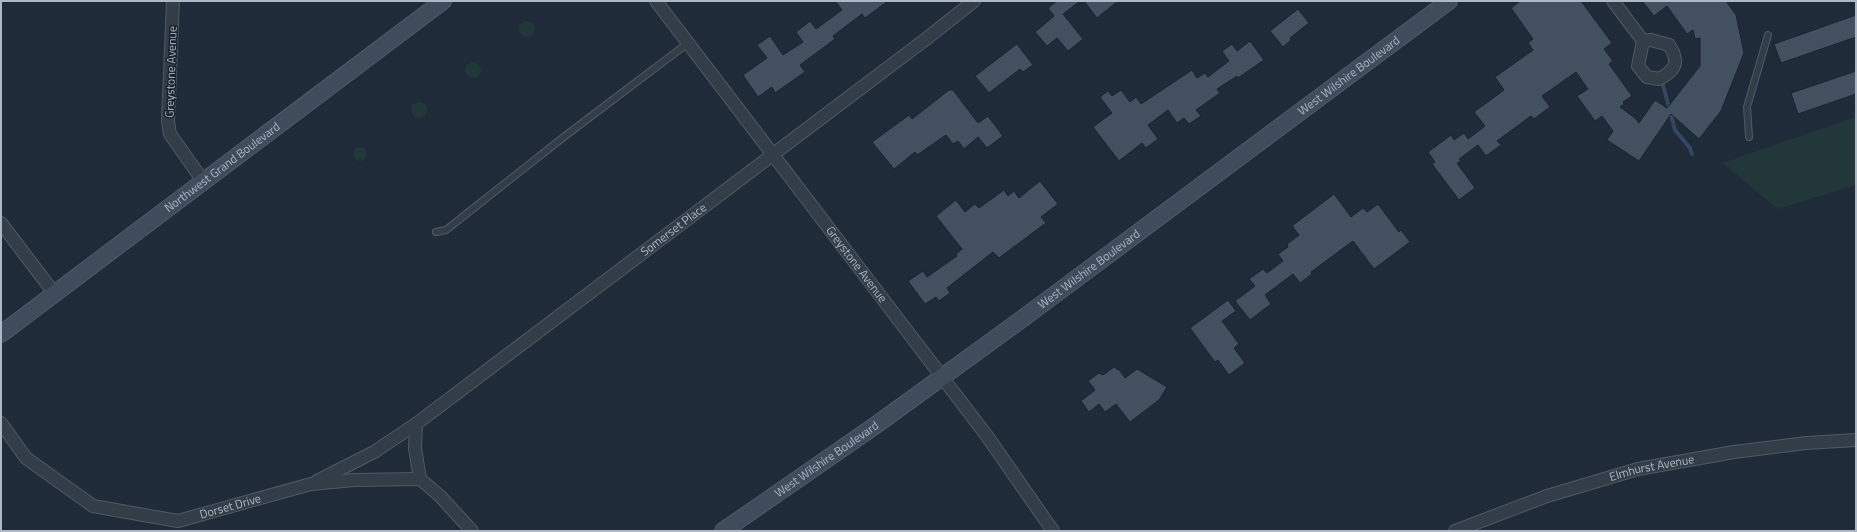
<svg xmlns="http://www.w3.org/2000/svg" width="1857" height="532" viewBox="0 0 1857 532" font-family="'Titillium Web',sans-serif">
  <rect width="100%" height="100%" fill="#1f2b38"/>
  <g fill="#213739">
    <circle cx="527" cy="29" r="8"/>
    <circle cx="473" cy="70" r="8"/>
    <circle cx="419" cy="110" r="8"/>
    <polygon points="1856,117 1856,185 1778,209 1722,163"/>
    <circle cx="360" cy="154" r="7"/>
  </g>
  <g fill="none" stroke-linecap="round" stroke-linejoin="round">
    <polyline stroke="#324760" stroke-width="4" points="1663,85 1675,130 1690,148 1692,154"/>
  </g>
  <g fill="#425060" stroke="#1a242f">
    <polygon points="835,1 888,1 865,18 862,14 833,36 835,39 800,65 805,72 775,93 772,87 758,97 743,75 767,58 757,45 770,36 783,55 803,42 796,32 810,21 816,29 842,10"/>
    <polygon points="1057,1 1080,1 1063,14 1083,39 1068,51 1057,38 1047,46 1035,32 1054,16 1048,8"/>
    <polygon points="1084,1 1118,1 1097,18"/>
    <polygon points="1520,1 1581,1 1612,43 1604,49 1613,61 1609,64 1632,96 1623,102 1624,104 1620,107 1635,118 1639,123 1655,100 1667,108 1700,66 1700,38 1695,39 1693,30 1687,34 1667,6 1654,16 1642,1 1726,1 1736,15 1744,53 1721,111 1699,139 1671,114 1639,161 1607,140 1613,131 1602,116 1595,121 1577,96 1588,89 1576,72 1542,96 1550,107 1534,119 1531,116 1497,141 1501,145 1486,156 1478,145 1459,159 1461,161 1457,163 1475,188 1459,200 1432,164 1435,162 1428,152 1451,135 1454,140 1464,133 1468,139 1485,126 1474,112 1504,90 1495,77 1533,50 1528,43 1533,39 1511,8"/>
    <polygon points="1298,9 1309,23 1290,38 1291,40 1283,47 1270,31"/>
    <polygon points="1856,15 1856,37 1781,63 1774,44"/>
    <polygon points="1250,41 1264,60 1238,78 1237,76 1217,89 1220,93 1196,110 1201,116 1189,124 1184,118 1177,123 1168,110 1148,125 1158,139 1146,148 1142,143 1119,161 1093,127 1112,113 1100,97 1108,91 1112,96 1121,90 1130,102 1136,97 1141,104 1192,70 1197,78 1205,73 1208,77 1229,61 1222,51 1232,44 1237,51"/>
    <polygon points="1017,44 1033,65 1023,72 1020,69 989,93 975,76"/>
    <polygon points="1856,71 1856,94 1798,114 1791,93"/>
    <polygon points="949,90 953,90 978,123 988,116 1003,136 987,148 978,137 964,149 958,141 953,144 946,135 917,155 915,152 894,169 872,142 909,115 912,119"/>
    <polygon points="1040,181 1058,204 1041,217 1046,223 999,258 993,252 947,288 950,293 939,301 936,297 925,304 908,281 923,271 927,277 957,256 956,254 962,249 936,216 956,200 965,212 975,204 979,208 1004,190 1008,196 1014,191 1019,198"/>
    <polygon points="1334,194 1351,217 1363,208 1367,212 1378,204 1399,232 1401,230 1410,242 1374,269 1353,241 1311,272 1312,274 1300,283 1293,274 1265,295 1271,304 1250,320 1235,301 1255,286 1249,279 1263,269 1267,273 1283,261 1278,254 1288,247 1287,244 1299,235 1292,226"/>
    <polygon points="1228,300 1236,311 1222,321 1239,344 1234,348 1245,363 1229,375 1218,360 1215,362 1190,328"/>
    <polygon points="1114,367 1120,371 1125,378 1137,369 1167,387 1159,400 1130,422 1116,404 1105,412 1099,404 1089,412 1081,401 1095,390 1088,381 1099,373 1103,375"/>
  </g>
  <g fill="none" stroke-linecap="round" stroke-linejoin="round">
    <g stroke="#505a66" stroke-width="8">
      <g id="lane">
        <polyline points="1749,137 1747,107 1768,35"/>
        <polyline points="436,232 446,230 565,136 688,43"/>
      </g>
    </g>
    <g stroke="#505a66" stroke-width="14">
      <g id="street">
        <polyline points="173,1 168,121 170,134 203,181"/>
        <path id="s1" d="M 656,1 L 987,436 L 1053,531"/>
        <polyline points="1613,1 1643,41"/>
        <path d="M 1651,40 L 1669,45 C 1680,62 1676,70 1659,79 L 1647,77 L 1638,66 L 1643,41 Z"/>
        <polyline points="1,223 54,293"/>
        <path id="s2" d="M 1,423 L 26,458 L 93,506 L 178,521 L 311,484 L 354,480 L 420,479 L 440,496 L 472,531"/>
        <path id="s3" d="M 420,479 L 415,448 L 416,424 L 926,39 L 974,1"/>
        <polyline points="317,481 374,452 416,424"/>
        <path id="s4" d="M 1455,531 L 1547,496 L 1638,469 L 1734,452 L 1806,443 L 1856,440"/>
      </g>
    </g>
    <g stroke="#505a66" stroke-width="18">
      <g id="secondary">
        <path id="s5" d="M 1,334 L 443,1"/>
        <path id="s6" d="M 723,531 L 876,425 L 1022,319 L 1449,1"/>
      </g>
    </g>
    <use href="#lane" stroke="#333d48" stroke-width="6"/>
    <use href="#street" stroke="#333d48" stroke-width="12"/>
    <use href="#secondary" stroke="#404c5c" stroke-width="16"/>
  </g>
  <g text-anchor="middle" stroke-width="3" stroke-linejoin="round" paint-order="stroke">
    <g font-size="12" fill="#adb7c5" stroke="#18222d">
      <text transform="translate(171 72) rotate(-88)" y="4">Greystone Avenue</text>
      <text dy="4" stroke="none"><textPath href="#s6" startOffset="774">West Wilshire Boulevard</textPath></text>
      <text dy="4" stroke="none"><textPath href="#s5" startOffset="277">Northwest Grand Boulevard</textPath></text>
      <text dy="4" stroke="none"><textPath href="#s3" startOffset="378">Somerset Place</textPath></text>
      <text dy="4" stroke="none"><textPath href="#s1" startOffset="331">Greystone Avenue</textPath></text>
      <text dy="4" stroke="none"><textPath href="#s6" startOffset="450">West Wilshire Boulevard</textPath></text>
      <text dy="4" stroke="none"><textPath href="#s6" startOffset="126">West Wilshire Boulevard</textPath></text>
      <text dy="4" stroke="none"><textPath href="#s4" startOffset="207">Elmhurst Avenue</textPath></text>
      <text dy="4" stroke="none"><textPath href="#s2" startOffset="266">Dorset Drive</textPath></text>
    </g>
  </g>
  <rect width="1857" height="532" fill="none" stroke="#adb7c5" stroke-width="4"/>
</svg>
